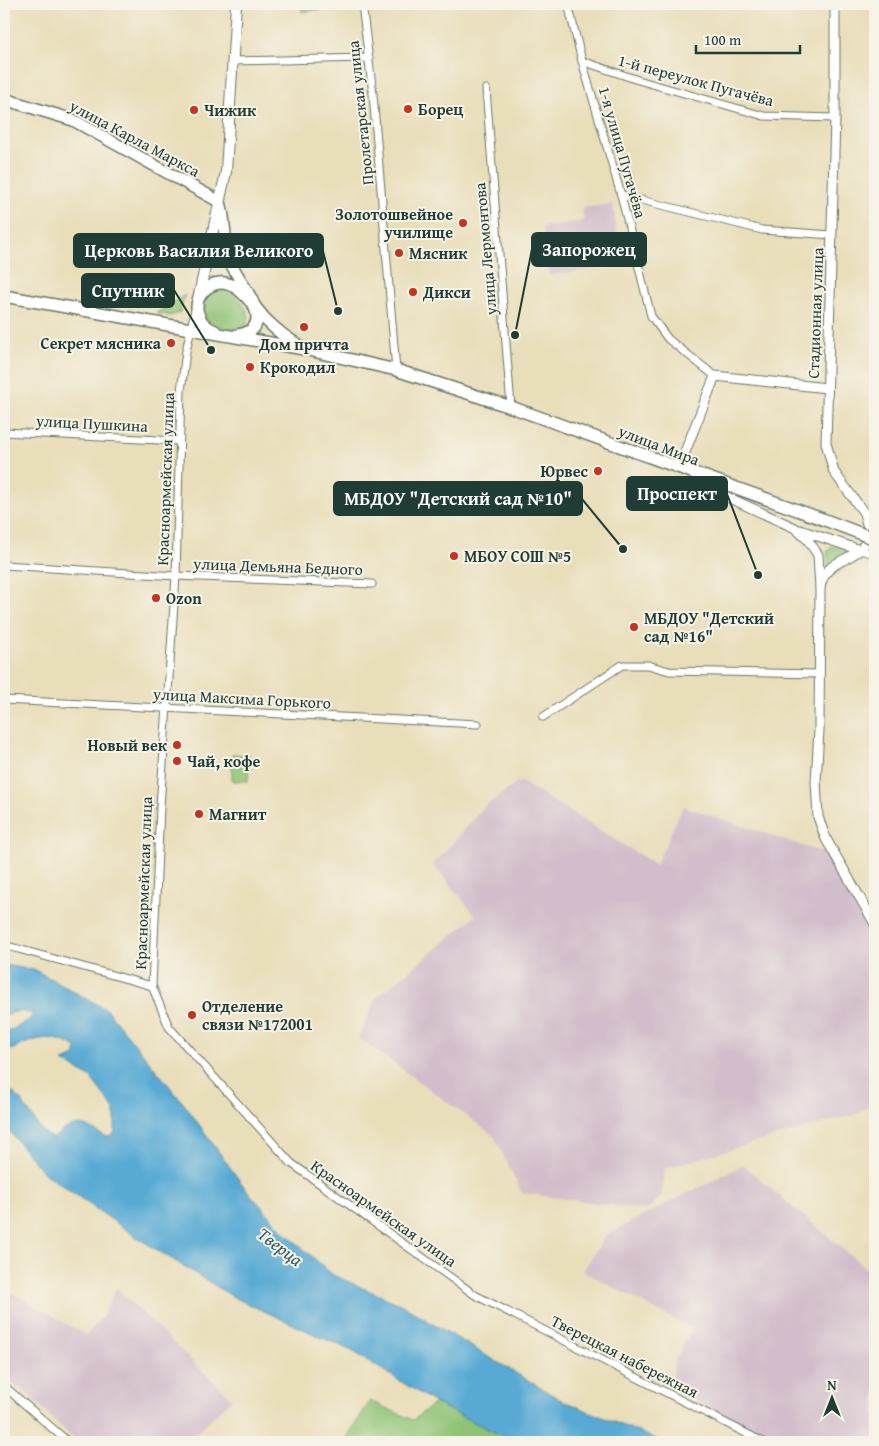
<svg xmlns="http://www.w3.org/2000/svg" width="879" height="1446" viewBox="0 0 879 1446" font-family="'Gentium Book Plus',serif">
  <rect width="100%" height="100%" fill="#f7f3e8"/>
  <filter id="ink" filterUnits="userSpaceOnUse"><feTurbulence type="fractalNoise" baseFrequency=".02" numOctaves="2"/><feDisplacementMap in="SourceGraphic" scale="10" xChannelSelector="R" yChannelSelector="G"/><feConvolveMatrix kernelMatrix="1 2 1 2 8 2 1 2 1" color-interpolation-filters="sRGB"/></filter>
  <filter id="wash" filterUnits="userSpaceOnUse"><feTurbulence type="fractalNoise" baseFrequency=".0096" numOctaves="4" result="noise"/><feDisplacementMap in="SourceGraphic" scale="20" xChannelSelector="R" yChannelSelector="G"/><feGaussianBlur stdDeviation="1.12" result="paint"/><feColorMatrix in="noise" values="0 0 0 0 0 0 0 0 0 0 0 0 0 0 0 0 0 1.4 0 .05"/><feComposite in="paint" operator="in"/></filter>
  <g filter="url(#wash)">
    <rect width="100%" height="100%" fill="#e9deba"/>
    <g fill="#d1bdcb">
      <polygon points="613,204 620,256 596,260 597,269 549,275 542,227 584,221 582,208"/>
      <polygon points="520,781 656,865 683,806 827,854 875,944 875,1103 856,1114 665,1168 662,1196 646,1210 522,1193 494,1136 359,1038 375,999 476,916 433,865 486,805"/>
      <polygon points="743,1165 875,1276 875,1442 777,1442 672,1388 674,1362 692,1329 583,1271 606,1235"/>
      <polygon points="4,1288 86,1335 104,1315 116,1288 232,1399 187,1442 77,1442 25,1392 4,1378"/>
    </g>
    <g fill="#8ec375" stroke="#568054">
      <polygon points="301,4 348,4 349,6 302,12"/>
      <path d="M 219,290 C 235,290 244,303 249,316 L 246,327 C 234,332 216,328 207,320 L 204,310 L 207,297 Z"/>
      <polygon points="185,295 180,312 171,316 156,313"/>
      <polygon points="832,546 855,552 851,563 835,575 828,571 827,551"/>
      <polygon points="232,754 249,755 248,781 232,781"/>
      <polygon points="370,1401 413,1420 435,1403 515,1442 344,1442"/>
    </g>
    <path fill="#59aad4" stroke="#3c7484" d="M 4,965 L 35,970 L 107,1010 L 185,1105 L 245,1188 L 282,1230 L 333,1275 L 400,1304 L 561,1400 L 663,1442 L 515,1442 L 508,1439 L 435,1403 L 354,1352 L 235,1298 L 141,1240 L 44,1173 L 4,1125 L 4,1085 L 20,1099 L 42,1131 L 53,1139 C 63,1129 77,1120 92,1129 C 99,1133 102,1136 110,1137 L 115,1132 L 115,1112 L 107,1099 L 90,1077 L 63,1061 L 76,1056 L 76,1048 C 47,1030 31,1041 4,1053 L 4,1034 L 28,1021 L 33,1014 L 19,1011 L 4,1015 Z"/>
  </g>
  <g filter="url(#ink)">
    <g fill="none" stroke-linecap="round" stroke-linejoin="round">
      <g stroke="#667563" stroke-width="9">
        <g id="minor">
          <polyline points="362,4 373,94 396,370"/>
          <polyline points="568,4 582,61 621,195 651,316 668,339 715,376"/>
          <polyline points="233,61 369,58"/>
          <polyline points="582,61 638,80 764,116 835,118"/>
          <polyline points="486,89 511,407"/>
          <polyline points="621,195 762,230 832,235"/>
          <polyline points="195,310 186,351 181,391 176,576 160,807 152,986 169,1027 291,1163 475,1295 763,1442"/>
          <polyline points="4,432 179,441"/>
          <polyline points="860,550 875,554"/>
          <polyline points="4,565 176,576 372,584"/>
          <polyline points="4,700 478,724"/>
          <polyline points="543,717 622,665 648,665 669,671 819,674"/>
          <polyline points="4,945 152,986"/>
          <polyline points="4,1386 68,1442"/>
        </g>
      </g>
      <g stroke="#667563" stroke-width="11">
        <g id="tertiary">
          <polyline points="679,467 715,376 827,388"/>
          <polyline points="701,478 723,495 795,528 808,540 818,555 820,588 819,730 816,782 818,817 826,839 875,924"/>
          <polyline points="800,530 860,550"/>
          <path d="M 820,588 C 826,552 865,565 869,531 L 864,513 L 834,472 L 826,443 L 835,118 L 835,4"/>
        </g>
      </g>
      <g stroke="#667563" stroke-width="12">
        <polyline id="secondary" points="198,299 226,172 236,4"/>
      </g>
      <g stroke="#667563" stroke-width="14">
        <g id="primary">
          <path d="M 4,99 L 73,120 L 220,202 C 226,222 223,243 231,263 C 237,278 258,303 257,319 C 256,330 247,334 237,335"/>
          <polyline points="4,296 304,349 396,370 511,407 825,520"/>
          <path d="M 215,331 C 196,324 190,301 207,288 C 232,270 251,303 265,319 C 275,329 286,338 298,345"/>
        </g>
      </g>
      <use href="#minor" stroke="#fff" stroke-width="7"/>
      <use href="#tertiary" stroke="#fff" stroke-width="9"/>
      <use href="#secondary" stroke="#fff" stroke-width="10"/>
      <use href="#primary" stroke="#fff" stroke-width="11"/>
      <g stroke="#667563" stroke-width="14" stroke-linecap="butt">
        <polyline id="primary-bridge" points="825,520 875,539"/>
      </g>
      <use href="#primary-bridge" stroke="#fff" stroke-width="11"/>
    </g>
  </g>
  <g fill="#c8321e" stroke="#f7f3e8" stroke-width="2">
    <circle cx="408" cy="109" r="5"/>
    <circle cx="194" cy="110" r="5"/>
    <circle cx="463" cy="223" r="5"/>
    <circle cx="399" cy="253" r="5"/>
    <circle cx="413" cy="292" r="5"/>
    <circle cx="304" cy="327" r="5"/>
    <circle cx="171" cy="343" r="5"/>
    <circle cx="250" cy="367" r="5"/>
    <circle cx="598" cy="471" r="5"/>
    <circle cx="454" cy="556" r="5"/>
    <circle cx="156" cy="598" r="5"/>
    <circle cx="634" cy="627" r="5"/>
    <circle cx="177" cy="745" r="5"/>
    <circle cx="177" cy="761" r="5"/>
    <circle cx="199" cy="814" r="5"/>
    <circle cx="192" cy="1015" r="5"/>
  </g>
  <g text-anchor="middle" stroke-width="4" stroke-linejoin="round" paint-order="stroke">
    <g font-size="16" fill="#1f3d34" stroke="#f7f3e8">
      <text transform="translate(696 80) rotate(15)" y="6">1-й переулок Пугачёва</text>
      <text transform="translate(360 113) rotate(-96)" y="6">Пролетарская улица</text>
      <text transform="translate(135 138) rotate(28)" y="6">улица Карла Маркса</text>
      <text transform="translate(623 152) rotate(74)" y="6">1-я улица Пугачёва</text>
      <text transform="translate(485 249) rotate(-95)" y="6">улица Лермонтова</text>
      <text transform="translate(815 313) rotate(-88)" y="6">Стадионная улица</text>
      <text transform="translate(92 423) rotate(3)" y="6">улица Пушкина</text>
      <text transform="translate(659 445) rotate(21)" y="6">улица Мира</text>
      <text transform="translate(165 479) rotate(-88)" y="6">Красноармейская улица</text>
      <text transform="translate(278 566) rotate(2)" y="6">улица Демьяна Бедного</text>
      <text transform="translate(242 698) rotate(3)" y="6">улица Максима Горького</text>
      <text transform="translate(143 883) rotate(-88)" y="6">Красноармейская улица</text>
      <text transform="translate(384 1213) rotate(35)" y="6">Красноармейская улица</text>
      <text transform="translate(625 1356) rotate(27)" y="6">Тверецкая набережная</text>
    </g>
    <g font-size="16" font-weight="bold" fill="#1f3d34" stroke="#f7f3e8" text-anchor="start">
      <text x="418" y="115">Борец</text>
      <text x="204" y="116">Чижик</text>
      <text x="453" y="220" text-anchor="end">Золотошвейное<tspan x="453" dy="18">училище</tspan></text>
      <text x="409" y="259">Мясник</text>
      <text x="423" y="298">Дикси</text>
      <text x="161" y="349" text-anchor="end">Секрет мясника</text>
      <text x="304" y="350" text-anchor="middle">Дом причта</text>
      <text x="260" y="373">Крокодил</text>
      <text x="588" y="477" text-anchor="end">Юрвес</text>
      <text x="464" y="562">МБОУ СОШ №5</text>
      <text x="166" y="604">Ozon</text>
      <text x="644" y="624">МБДОУ "Детский<tspan x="644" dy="18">сад №16"</tspan></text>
      <text x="167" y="751" text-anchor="end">Новый век</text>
      <text x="187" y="767">Чай, кофе</text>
      <text x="209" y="820">Магнит</text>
      <text x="202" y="1012">Отделение<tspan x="202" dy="18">связи №172001</tspan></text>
    </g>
    <g font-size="18" font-style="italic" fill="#305e64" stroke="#f7f3e8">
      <text transform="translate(280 1247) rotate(37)" y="6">Тверца</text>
    </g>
  </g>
  <path fill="none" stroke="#1f3d34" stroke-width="2" d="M515 335L532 249M338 311L323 251M211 350L174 290M758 575L727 494M623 549L582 499"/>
  <g fill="#1f3d34" stroke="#f7f3e8" stroke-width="2">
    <circle cx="515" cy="335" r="5"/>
    <circle cx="338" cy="311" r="5"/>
    <circle cx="211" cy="350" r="5"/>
    <circle cx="758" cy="575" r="5"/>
    <circle cx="623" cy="549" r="5"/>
  </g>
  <g fill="#1f3d34" stroke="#1f3d34" stroke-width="2">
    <rect x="532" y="233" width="114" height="33" rx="5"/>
    <rect x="74" y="234" width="249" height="33" rx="5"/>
    <rect x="82" y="274" width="92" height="33" rx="5"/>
    <rect x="627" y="477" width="100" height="33" rx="5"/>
    <rect x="334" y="482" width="248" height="33" rx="5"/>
  </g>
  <g font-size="18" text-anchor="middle" font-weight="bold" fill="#fff">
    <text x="589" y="256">Запорожец</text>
    <text x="199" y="257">Церковь Василия Великого</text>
    <text x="128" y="297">Спутник</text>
    <text x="677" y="500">Проспект</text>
    <text x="458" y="505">МБДОУ "Детский сад №10"</text>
  </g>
  <rect width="879" height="1446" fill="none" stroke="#f7f3e8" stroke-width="20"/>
  <g transform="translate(832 1398)" stroke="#f7f3e8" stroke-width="4" paint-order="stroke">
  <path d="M0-4L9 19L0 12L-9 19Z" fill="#1f3d34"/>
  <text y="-8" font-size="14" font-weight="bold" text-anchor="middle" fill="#1f3d34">N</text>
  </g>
  <path d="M696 45v8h104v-8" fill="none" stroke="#1f3d34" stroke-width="2.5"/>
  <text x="704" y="45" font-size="15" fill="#1f3d34" stroke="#f7f3e8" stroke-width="4" paint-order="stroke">100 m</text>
</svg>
